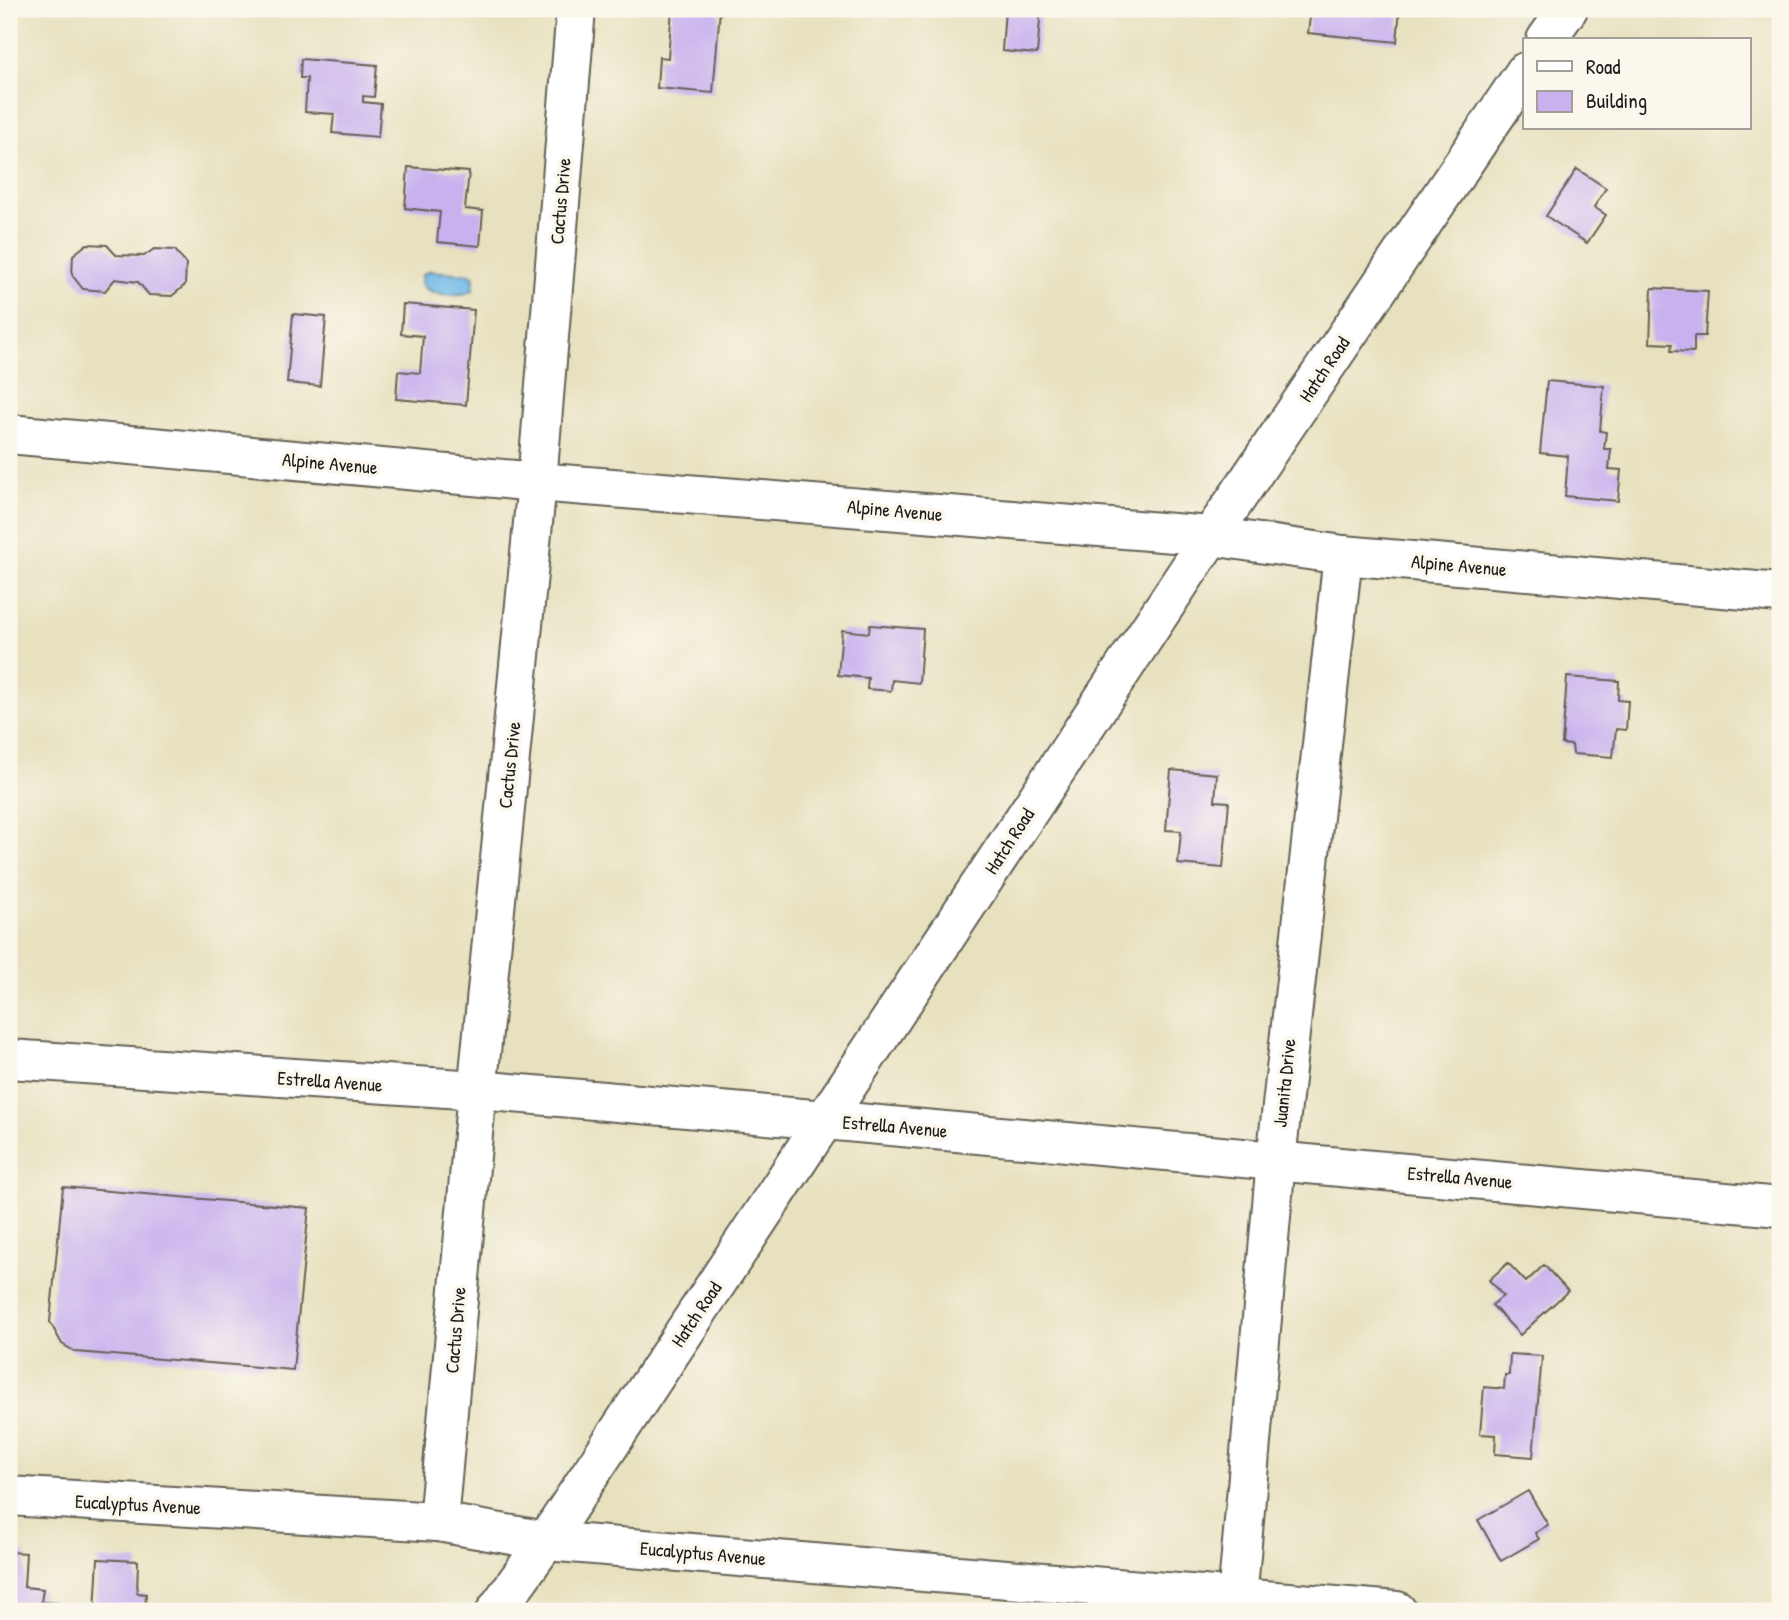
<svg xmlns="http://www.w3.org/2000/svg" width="1789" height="1620" viewBox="0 0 1789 1620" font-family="'Patrick Hand',sans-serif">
  <rect width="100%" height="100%" fill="#fbf7ec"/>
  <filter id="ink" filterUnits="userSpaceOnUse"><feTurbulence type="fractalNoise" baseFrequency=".0143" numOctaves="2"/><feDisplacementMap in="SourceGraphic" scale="14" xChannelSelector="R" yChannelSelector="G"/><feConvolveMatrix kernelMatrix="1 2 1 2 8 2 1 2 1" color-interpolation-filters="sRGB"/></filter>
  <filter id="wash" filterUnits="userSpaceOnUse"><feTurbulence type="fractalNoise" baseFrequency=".00686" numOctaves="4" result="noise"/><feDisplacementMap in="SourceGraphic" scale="28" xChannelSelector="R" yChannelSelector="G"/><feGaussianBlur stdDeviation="1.57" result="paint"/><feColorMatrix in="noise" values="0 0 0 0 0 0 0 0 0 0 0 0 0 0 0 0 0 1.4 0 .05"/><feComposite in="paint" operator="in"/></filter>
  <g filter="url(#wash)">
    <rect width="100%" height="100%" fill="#e7e1bf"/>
    <path fill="#70b9e8" stroke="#466a82" stroke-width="2" d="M 429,271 L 470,274 L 474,277 L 473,290 C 462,298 427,296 421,283 L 422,275 Z"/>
    <g id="blocks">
      <g fill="#c8b1ee">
        <polygon points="672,9 720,9 713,93 657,88 659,57 668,58"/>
        <polygon points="1005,9 1041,9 1037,54 1002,51"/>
        <polygon points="1311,9 1400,9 1397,42 1308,33"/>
        <polygon points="301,59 377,65 374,97 363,96 363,102 381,104 378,137 332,133 334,114 305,112 307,78 300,78"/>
        <polygon points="1778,99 1780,100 1780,129 1776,129"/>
        <polygon points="408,167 469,172 465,209 483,211 480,246 437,242 440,212 405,208"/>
        <polygon points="1577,169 1606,188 1594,207 1606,215 1587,243 1546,216"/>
        <polygon points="87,244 107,245 116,255 144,256 154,249 175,250 186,264 185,285 172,296 149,295 138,282 115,279 105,291 83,289 72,275 73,255"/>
        <polygon points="1652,288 1708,291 1705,336 1694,336 1694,352 1671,351 1672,344 1650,343"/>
        <polygon points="403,304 474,310 466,405 396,399 398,371 420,373 423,336 401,334"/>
        <polygon points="293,314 326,317 320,386 287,383"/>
        <polygon points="1547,381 1604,386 1600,431 1606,432 1604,449 1611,449 1609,469 1621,470 1618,501 1565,496 1568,456 1540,453"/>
        <polygon points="870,625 923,629 919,683 892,680 891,691 867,689 868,678 838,675 842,630 869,633"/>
        <polygon points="1567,677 1619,681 1618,700 1628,701 1626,730 1616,729 1613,757 1573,754 1572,745 1562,744"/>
        <polygon points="1171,770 1217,774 1215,801 1229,802 1223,868 1178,864 1181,831 1166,830"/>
        <polygon points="63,1187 309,1208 293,1370 76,1352 62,1344 50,1322"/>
        <polygon points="1508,1263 1526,1282 1544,1265 1568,1291 1520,1335 1492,1305 1503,1296 1489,1280"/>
        <polygon points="1510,1354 1542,1356 1533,1457 1495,1454 1496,1435 1480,1434 1484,1387 1504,1389 1505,1375 1509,1375"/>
        <polygon points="1528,1491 1548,1525 1535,1533 1539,1539 1501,1561 1478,1520"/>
        <polygon points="9,1552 26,1553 24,1587 43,1589 41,1602 59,1603 58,1611 9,1611"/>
        <polygon points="98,1559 138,1561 137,1593 146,1594 145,1611 95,1611"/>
      </g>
    </g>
  </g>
  <g filter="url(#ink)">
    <use href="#blocks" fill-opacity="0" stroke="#636155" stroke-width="2"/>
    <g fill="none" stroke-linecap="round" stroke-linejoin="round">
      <g stroke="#636155" stroke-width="42">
        <g id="minor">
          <polyline points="1546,40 1568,9"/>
          <polyline points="9,434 537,482 1211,536 1343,555 1780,593"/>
          <polyline points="9,1059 477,1090 825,1120 1780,1207"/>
          <polyline points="9,1496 438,1522 546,1541 1397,1611"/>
          <polyline points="438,1522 473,1134 537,482 576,9"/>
          <polyline points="496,1611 546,1541 1211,536 1525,72"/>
          <polyline points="1236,1611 1276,1160 1343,555"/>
        </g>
      </g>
      <use href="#minor" stroke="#fff" stroke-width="38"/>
    </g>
  </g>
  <g text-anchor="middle" stroke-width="7" stroke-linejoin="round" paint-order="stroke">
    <g font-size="19" fill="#1c1c1c" stroke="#fbf7ec">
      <text transform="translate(560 201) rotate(-85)" y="7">Cactus Drive</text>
      <text transform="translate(1324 369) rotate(-56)" y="7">Hatch Road</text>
      <text transform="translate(330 463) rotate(5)" y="7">Alpine Avenue</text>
      <text transform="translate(895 510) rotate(5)" y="7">Alpine Avenue</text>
      <text transform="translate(1459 565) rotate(5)" y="7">Alpine Avenue</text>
      <text transform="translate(509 765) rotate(-84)" y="7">Cactus Drive</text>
      <text transform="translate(1009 841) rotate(-57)" y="7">Hatch Road</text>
      <text transform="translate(330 1081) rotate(4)" y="7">Estrella Avenue</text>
      <text transform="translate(1284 1083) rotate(-84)" y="7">Juanita Drive</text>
      <text transform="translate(895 1126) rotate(5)" y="7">Estrella Avenue</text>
      <text transform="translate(1460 1177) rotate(5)" y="7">Estrella Avenue</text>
      <text transform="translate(696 1314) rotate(-56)" y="7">Hatch Road</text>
      <text transform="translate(455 1330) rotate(-85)" y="7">Cactus Drive</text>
      <text transform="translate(138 1504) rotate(3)" y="7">Eucalyptus Avenue</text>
      <text transform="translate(703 1553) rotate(5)" y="7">Eucalyptus Avenue</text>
    </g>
  </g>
  <rect width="1789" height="1620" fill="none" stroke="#fbf7ec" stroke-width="35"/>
  <rect x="1523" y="38" width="228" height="91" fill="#fbf7ec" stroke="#a29f99" stroke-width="2"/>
  <rect x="1537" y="61" width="35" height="10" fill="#ffffff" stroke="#a29f99" stroke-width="2"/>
  <text x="1586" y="74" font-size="21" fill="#1c1c1c">Road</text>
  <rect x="1537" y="91" width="35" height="21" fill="#c8b1ee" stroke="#a29f99" stroke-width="2"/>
  <text x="1586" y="108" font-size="21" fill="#1c1c1c">Building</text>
</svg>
